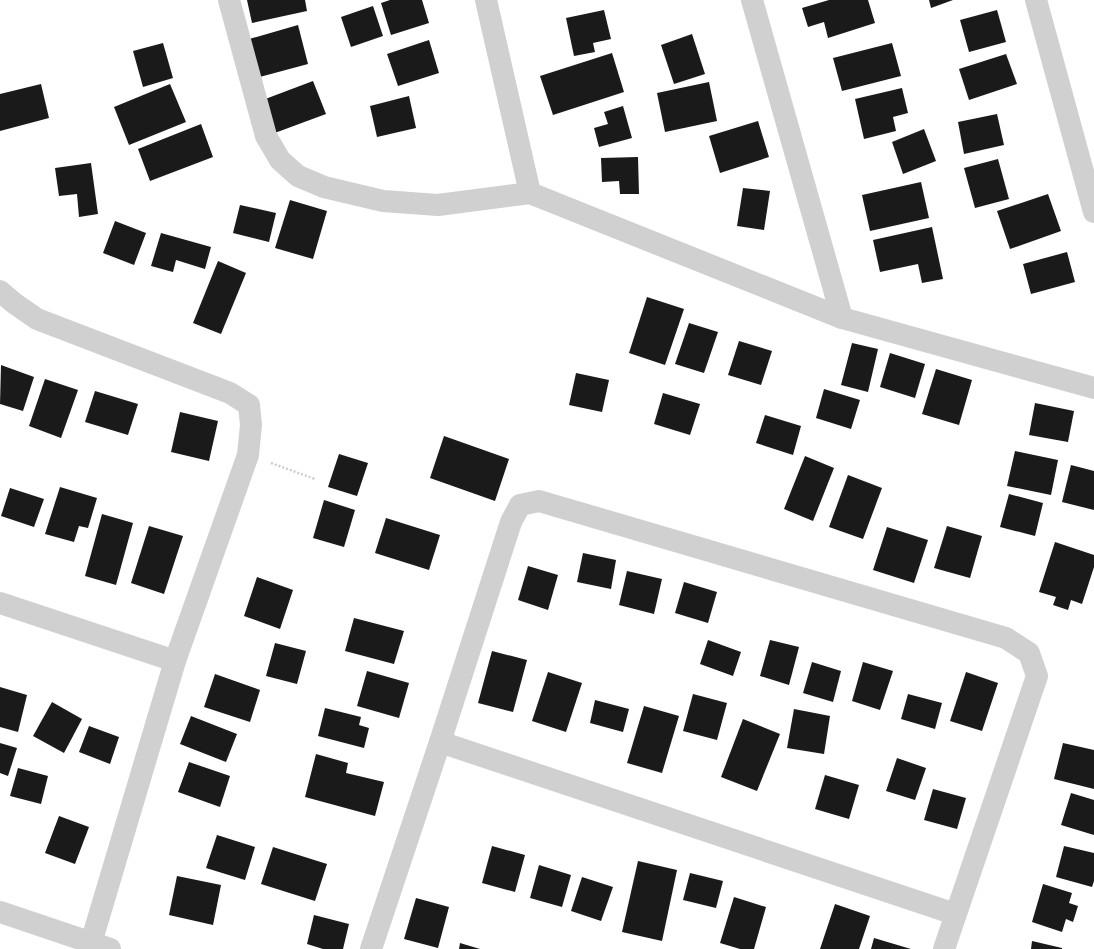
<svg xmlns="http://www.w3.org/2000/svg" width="1094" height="949" viewBox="0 0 1094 949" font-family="'Golos Text',sans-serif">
  <rect width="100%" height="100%" fill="#fff"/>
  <g fill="#1a1a1a">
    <polygon points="247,0 305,0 307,11 252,23"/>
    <polygon points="390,0 422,0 429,23 391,35 381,3"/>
    <polygon points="829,0 868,0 875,23 828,38 824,22 808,27 802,8"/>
    <polygon points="929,0 953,0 931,8"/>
    <polygon points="373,6 383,36 351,47 341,17"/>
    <polygon points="604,10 611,39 593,43 595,52 574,56 566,18"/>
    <polygon points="997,10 1006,42 969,52 960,20"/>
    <polygon points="298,25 308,64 256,78 246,40"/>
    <polygon points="692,34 705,74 674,84 661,45"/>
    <polygon points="429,40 439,73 398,86 387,54"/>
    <polygon points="163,43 173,78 143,87 133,51"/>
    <polygon points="892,43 901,76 842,91 833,58"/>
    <polygon points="612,53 624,92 553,115 540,76"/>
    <polygon points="1006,54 1017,84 969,100 959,69"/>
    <polygon points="313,81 326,114 272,134 260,101"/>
    <polygon points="709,82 717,121 665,132 657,93"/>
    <polygon points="41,84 49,118 0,131 0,94"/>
    <polygon points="170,84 186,122 129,145 114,107"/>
    <polygon points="902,88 908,113 893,117 896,131 864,139 855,99"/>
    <polygon points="409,96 416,128 377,137 370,106"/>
    <polygon points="623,106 632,138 599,147 594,128 608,124 604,112"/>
    <polygon points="997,114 1004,145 964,154 958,122"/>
    <polygon points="758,121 769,157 720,173 709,136"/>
    <polygon points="201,124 213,157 150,181 138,149"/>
    <polygon points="924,129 936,161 903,174 892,142"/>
    <polygon points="638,157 639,194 620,194 619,181 602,182 601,158"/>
    <polygon points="998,159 1009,199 975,208 964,168"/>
    <polygon points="91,163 98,214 79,217 77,194 59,196 55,168"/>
    <polygon points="921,182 929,218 870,231 862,195"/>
    <polygon points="743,188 770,191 764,230 737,226"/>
    <polygon points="1048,194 1061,231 1010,249 997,211"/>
    <polygon points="290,200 327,211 313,259 275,248"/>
    <polygon points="240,205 276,213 269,242 233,233"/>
    <polygon points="115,221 146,233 134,265 103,253"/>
    <polygon points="932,227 943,279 922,283 918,264 880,272 873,240"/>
    <polygon points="161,233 211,247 205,269 176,260 173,272 151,266"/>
    <polygon points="1067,252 1075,282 1031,294 1023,264"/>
    <polygon points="218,261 246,273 221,334 193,323"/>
    <polygon points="647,297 684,309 665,365 629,353"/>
    <polygon points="689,323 718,332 704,373 675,364"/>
    <polygon points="739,341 772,351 761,385 728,375"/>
    <polygon points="852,343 878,349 868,392 841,385"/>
    <polygon points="890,353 925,364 915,398 880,387"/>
    <polygon points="1,365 34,377 23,411 0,404"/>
    <polygon points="936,369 972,380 959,425 922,414"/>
    <polygon points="576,373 609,380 602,412 569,405"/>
    <polygon points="45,379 78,390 61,438 29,426"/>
    <polygon points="824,389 860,400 851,429 816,418"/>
    <polygon points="95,391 138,404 128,435 85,422"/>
    <polygon points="663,393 700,404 690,435 654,424"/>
    <polygon points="1035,403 1074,411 1068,442 1029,435"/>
    <polygon points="180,412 218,421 209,461 171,452"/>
    <polygon points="765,415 801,426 793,455 756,443"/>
    <polygon points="444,436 509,459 495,501 430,478"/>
    <polygon points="1015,451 1058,460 1051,495 1007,486"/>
    <polygon points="339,454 368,463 357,496 328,487"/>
    <polygon points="805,456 834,468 813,521 784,509"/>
    <polygon points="1071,465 1094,471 1094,510 1062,502"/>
    <polygon points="848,475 882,488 863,539 829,527"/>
    <polygon points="60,487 97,498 88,528 79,526 74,542 45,534"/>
    <polygon points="10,488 44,499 34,527 1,516"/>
    <polygon points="1009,494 1043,503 1035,536 1000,527"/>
    <polygon points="324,500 355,510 344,547 313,538"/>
    <polygon points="102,514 133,523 116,585 85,576"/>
    <polygon points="386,518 440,535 429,570 375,553"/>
    <polygon points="149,526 183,536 164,594 131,583"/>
    <polygon points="947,526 982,536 970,578 934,568"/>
    <polygon points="887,527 928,540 914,583 873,570"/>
    <polygon points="1055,542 1094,555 1094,567 1082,604 1071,600 1068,610 1053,605 1056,597 1039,592"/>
    <polygon points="583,553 616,560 611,589 577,582"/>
    <polygon points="528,566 558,575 548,610 518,600"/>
    <polygon points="627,571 662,579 654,614 619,605"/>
    <polygon points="257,577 293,590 280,629 244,616"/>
    <polygon points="684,582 717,592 708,623 675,613"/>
    <polygon points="354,618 404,631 394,664 345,651"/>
    <polygon points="708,640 741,652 733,676 700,664"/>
    <polygon points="770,640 799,647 789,685 760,676"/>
    <polygon points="275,643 306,651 297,684 266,676"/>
    <polygon points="492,651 527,660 513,712 478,703"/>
    <polygon points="812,662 841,671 833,702 803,693"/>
    <polygon points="863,662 893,671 880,710 852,701"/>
    <polygon points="367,671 409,683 399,718 357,706"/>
    <polygon points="548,672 582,683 566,732 532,721"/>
    <polygon points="966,672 998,683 982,731 950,721"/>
    <polygon points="215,674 260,690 250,722 204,707"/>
    <polygon points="0,687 27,695 18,732 0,727"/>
    <polygon points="693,694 727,703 717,740 683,731"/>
    <polygon points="908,694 942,703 935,729 901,719"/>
    <polygon points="595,700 629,709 623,732 590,723"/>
    <polygon points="52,702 82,719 64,753 33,736"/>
    <polygon points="644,706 679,716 662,773 627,763"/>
    <polygon points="325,708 361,717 359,725 369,728 364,748 318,736"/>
    <polygon points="794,709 830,716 824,754 787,748"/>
    <polygon points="191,716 237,734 226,762 180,744"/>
    <polygon points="743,719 780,734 757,791 721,777"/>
    <polygon points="89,726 119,737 110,764 79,752"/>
    <polygon points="0,743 17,748 8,776 0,773"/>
    <polygon points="1063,743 1094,750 1094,789 1054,779"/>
    <polygon points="316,754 348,763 346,773 384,782 375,816 305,797"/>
    <polygon points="897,758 926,768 915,800 886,791"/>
    <polygon points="189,762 230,776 220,807 178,792"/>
    <polygon points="18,768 48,776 41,804 10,796"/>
    <polygon points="825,775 859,785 849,819 815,809"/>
    <polygon points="933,789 966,798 957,829 924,820"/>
    <polygon points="1071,793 1094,800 1094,835 1061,825"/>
    <polygon points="59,816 89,827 75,864 45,853"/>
    <polygon points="217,835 255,847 245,880 206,868"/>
    <polygon points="492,846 525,855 515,892 482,883"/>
    <polygon points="1064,846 1094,853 1094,881 1092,887 1056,877"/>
    <polygon points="273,847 327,864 315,901 261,884"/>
    <polygon points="638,861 677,870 662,941 622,932"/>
    <polygon points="539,865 571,875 562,907 530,898"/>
    <polygon points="690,873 723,881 716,908 683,900"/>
    <polygon points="177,876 221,885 213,925 169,915"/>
    <polygon points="582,877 613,887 601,921 571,911"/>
    <polygon points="1043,884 1072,893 1069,903 1078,906 1073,922 1066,919 1062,932 1032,922"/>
    <polygon points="734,897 766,907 754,949 740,949 720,943"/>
    <polygon points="416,898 449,907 438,948 404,939"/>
    <polygon points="835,904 870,916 859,949 820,949"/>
    <polygon points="314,915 349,924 343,949 323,949 307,944"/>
    <polygon points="874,938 911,949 871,949"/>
    <polygon points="1032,941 1062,948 1062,949 1031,949"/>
    <polygon points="460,943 480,949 459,949"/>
  </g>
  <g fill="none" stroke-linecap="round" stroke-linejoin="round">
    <polyline stroke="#cdcdcd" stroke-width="2.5" stroke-dasharray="2 2" stroke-linecap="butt" points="271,463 315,479"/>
    <g stroke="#d0d0d0" stroke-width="22">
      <polyline points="229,0 266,136 280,160 298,176 324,187 383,201 438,205 530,193"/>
      <polyline points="486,0 530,193 842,318 1094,388"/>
      <polyline points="752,0 842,318"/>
      <polyline points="1036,0 1094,212"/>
      <polyline points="0,291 14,303 37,319 230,393 249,405 251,425 248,455 175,661 91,943"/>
      <polyline points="0,603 175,661"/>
      <polyline points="440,742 955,914"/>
      <polyline points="0,912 110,949"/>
      <polyline points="371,949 440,742 511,522 520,505 539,501 1006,638 1029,653 1037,676 944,949"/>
    </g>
  </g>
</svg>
